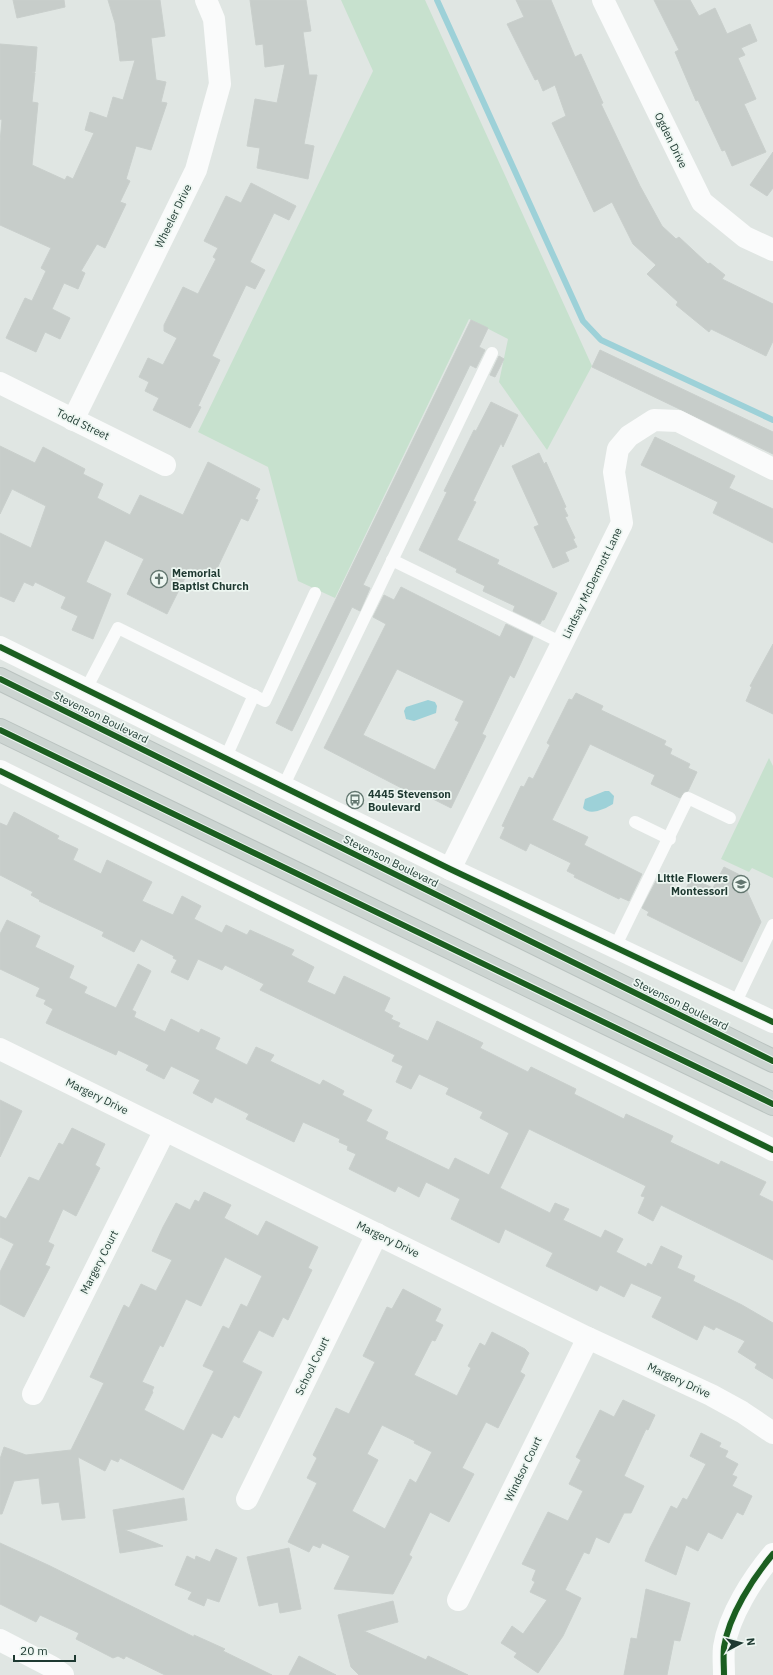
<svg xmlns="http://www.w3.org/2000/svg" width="773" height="1675" viewBox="0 0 773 1675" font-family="'IBM Plex Sans',sans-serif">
  <rect width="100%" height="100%" fill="#e0e6e3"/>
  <g fill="#c7e1ce">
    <polygon points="341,0 425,0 592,366 547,450 499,382 508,339 469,319 335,598 298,581 268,467 198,432 373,71"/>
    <polygon points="769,758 773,766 773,878 752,868 749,872 721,859"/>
  </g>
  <g fill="#9dd1d8">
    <polygon points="428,700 435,702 437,706 436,713 414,721 406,719 404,711 406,707"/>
    <path d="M 605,791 L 609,791 L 614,796 L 613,804 C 605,809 590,816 583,808 L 585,799 Z"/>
  </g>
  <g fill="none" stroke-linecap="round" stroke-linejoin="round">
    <polyline stroke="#9dd1d8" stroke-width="6" points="437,0 583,321 601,340 773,420"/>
  </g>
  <g fill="#c7cdca" stroke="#c9cfcc" fill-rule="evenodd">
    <polygon points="13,0 64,0 65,7 17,18"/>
    <polygon points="108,0 160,0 165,36 151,38 156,80 166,82 161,102 167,103 151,150 136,146 126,179 130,181 120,202 126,204 105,248 97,244 81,271 85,273 78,289 64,283 52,309 70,318 60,339 45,332 36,352 6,338 25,298 32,301 46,271 41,268 51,248 0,225 0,142 2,120 0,119 0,44 37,47 35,72 32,72 35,73 32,102 38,103 32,165 65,180 67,176 73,179 94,133 85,130 90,112 107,118 113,97 123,100 135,60 120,61 115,23"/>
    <polygon points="250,0 306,0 311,31 303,32 309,75 317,75 304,144 314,146 308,179 257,168 260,148 247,146 255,99 277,103 285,64 265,67 263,44 256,45"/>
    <polygon points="516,0 551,0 575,57 581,54 603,103 601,104 640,186 662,226 676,239 679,237 708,264 710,263 725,275 722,279 773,304 773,341 766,356 711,329 709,332 676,305 678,302 647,274 656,265 633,244 612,202 594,212 552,123 566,116 555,85 543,91 538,79 535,80 507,24 524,17"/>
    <polygon points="654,0 690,0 699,16 715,8 727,34 750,24 757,41 741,48 745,55 738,58 756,99 744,104 766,152 732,166 725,150 722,151 698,100 696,101 675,52 679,50"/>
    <polygon points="773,152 773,188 767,196 750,185"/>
    <polygon points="251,183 296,206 289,220 274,213 250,262 265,270 255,289 246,285 212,356 220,360 198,406 201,407 190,428 153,410 159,398 145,391 149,382 139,377 148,358 163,365 177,338 164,331 164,325 183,287 198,294 216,259 213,257 218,248 204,241 226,196 241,203"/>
    <polygon points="471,320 488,328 479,347 485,350 476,368 470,365 363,585 370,588 360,611 352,607 292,731 276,723"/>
    <polygon points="600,350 773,432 773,454 592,367"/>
    <polygon points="499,356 504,359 495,377 490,375"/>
    <polygon points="491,402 518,415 503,447 501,443 473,501 476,502 457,540 499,560 497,564 557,593 544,620 542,620 540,624 513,611 515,606 483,591 485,586 456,572 457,569 419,550 447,492 444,491 474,430 476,431"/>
    <polygon points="655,437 735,476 729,488 773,509 773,543 713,513 718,502 641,465"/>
    <polygon points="0,446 35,463 43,447 85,469 83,474 103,484 97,498 130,515 140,495 183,515 208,462 260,489 255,499 258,500 248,521 241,518 212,579 190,568 167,614 127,594 144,559 105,540 86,582 111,594 93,639 72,630 78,616 61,608 66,597 35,582 33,586 24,582 14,602 0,596 0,533 31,548 46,506 12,489 0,514"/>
    <polygon points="539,453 544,464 546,462 566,507 564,508 568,516 565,517 575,538 573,539 577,547 565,552 569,561 553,568 534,527 539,525 512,466"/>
    <path d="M 401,587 L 500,637 L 506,624 L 533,637 L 514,678 L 510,675 L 482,734 L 486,736 L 451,808 L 419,792 L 417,796 L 324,748 L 386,624 L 373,617 L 384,595 L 394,600 ZM 397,669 L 464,701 L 455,720 L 459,722 L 435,770 L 363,735 Z"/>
    <polygon points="773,644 773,714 746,701 752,687 750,686"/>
    <polygon points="576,693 603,706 601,710 666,741 664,745 672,749 670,754 690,764 688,768 697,772 688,791 684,792 680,798 651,784 655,775 590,744 552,820 588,837 584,845 642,874 629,901 620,897 619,899 574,877 575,875 567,871 571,863 530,843 526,851 500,838 505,827 502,826 521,786 524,787 529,777 533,779 550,745 547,743 569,699 572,700"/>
    <polygon points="14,812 59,836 57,839 78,849 73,860 101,874 107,860 152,882 142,901 173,915 182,896 201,906 194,919 222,933 226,925 247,935 250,930 294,950 291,955 314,967 307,982 335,995 344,976 390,998 384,1011 393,1016 391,1019 400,1023 398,1027 428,1041 437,1021 483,1043 480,1048 528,1072 531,1067 576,1089 574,1094 624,1119 626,1114 673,1136 670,1142 719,1165 721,1161 766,1182 759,1195 773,1202 773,1260 661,1205 653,1221 638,1213 645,1197 641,1196 646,1186 529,1129 500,1188 550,1213 555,1203 569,1209 563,1220 601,1238 605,1230 623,1239 616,1252 646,1267 648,1263 652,1265 661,1246 682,1256 677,1268 695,1276 693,1281 742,1305 773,1323 773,1379 755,1368 757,1364 738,1352 745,1341 716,1327 714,1330 704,1325 697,1340 652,1317 662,1297 631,1283 624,1297 600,1285 597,1291 546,1266 553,1253 505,1229 499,1243 451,1219 460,1199 426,1182 419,1197 398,1186 395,1192 349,1169 356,1154 347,1150 348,1146 339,1142 340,1139 303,1122 294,1142 246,1119 249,1114 215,1097 212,1103 193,1093 200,1080 171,1066 164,1079 146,1070 149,1065 118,1050 116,1055 46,1023 53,1009 44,1004 46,1000 36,996 40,988 0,969 0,934 7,920 40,936 35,947 74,966 69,978 87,987 84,993 116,1008 138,964 151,971 132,1010 136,1012 134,1017 165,1032 171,1019 199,1033 201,1029 220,1038 215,1049 247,1065 256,1047 274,1055 270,1061 320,1085 323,1080 344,1091 342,1095 372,1110 366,1121 388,1132 385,1139 449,1170 455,1158 489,1175 509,1133 480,1118 483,1112 446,1094 449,1088 419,1074 411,1089 396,1082 403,1066 392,1061 395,1055 260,990 264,984 225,965 222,970 198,959 188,980 171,972 177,960 173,958 174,956 141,939 134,952 102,936 104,932 39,901 40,900 31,895 33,892 0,875 0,823 7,826"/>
    <polygon points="724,867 742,876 740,879 750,884 747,891 761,922 742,962 647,915 649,912 642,908 656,881 663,884 664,881 685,891 691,878 713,888"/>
    <polygon points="0,1100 22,1111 0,1157"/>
    <polygon points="72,1128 105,1144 95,1165 100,1168 76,1216 63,1209 48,1242 54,1245 45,1265 50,1267 24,1317 0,1304 0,1272 14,1244 0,1237 0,1216 6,1219 29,1177 39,1181 59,1143 63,1145"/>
    <path d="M 204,1192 L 231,1205 L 224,1218 L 258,1236 L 266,1221 L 318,1247 L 308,1268 L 312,1270 L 288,1320 L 283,1317 L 273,1337 L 259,1330 L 242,1362 L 262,1372 L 239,1418 L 234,1415 L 222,1438 L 212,1433 L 183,1490 L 120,1458 L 118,1462 L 111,1459 L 105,1471 L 78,1457 L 85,1518 L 62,1520 L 59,1502 L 42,1504 L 39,1478 L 14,1481 L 2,1514 L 0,1514 L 0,1459 L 4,1447 L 26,1455 L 71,1450 L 104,1383 L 90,1377 L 124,1305 L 129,1308 L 141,1284 L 156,1291 L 172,1260 L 152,1251 L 163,1227 L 176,1203 L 190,1210 L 195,1200 L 199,1202 ZM 225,1257 L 262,1276 L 247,1307 L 241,1304 L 229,1329 L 223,1326 L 203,1366 L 214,1371 L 184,1431 L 144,1410 L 153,1392 L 152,1391 L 154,1387 L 142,1382 L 160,1345 L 163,1347 L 186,1299 L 201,1306 Z"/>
    <path d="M 403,1289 L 441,1309 L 435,1321 L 443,1325 L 435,1341 L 432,1340 L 414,1375 L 457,1396 L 471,1368 L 468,1366 L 480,1343 L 485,1346 L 492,1332 L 525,1349 L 529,1353 L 520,1372 L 525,1375 L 498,1428 L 486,1422 L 462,1468 L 474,1474 L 449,1522 L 430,1512 L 409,1555 L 412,1557 L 393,1594 L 334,1589 L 350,1556 L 322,1543 L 320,1548 L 313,1545 L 309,1552 L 288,1542 L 317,1483 L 307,1478 L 317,1458 L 313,1455 L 336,1408 L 349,1414 L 375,1362 L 363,1356 L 387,1307 L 392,1309 ZM 382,1425 L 415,1441 L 414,1443 L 432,1452 L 416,1483 L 410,1479 L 385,1529 L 352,1511 L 378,1460 L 367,1454 Z"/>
    <polygon points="623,1400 655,1415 648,1430 646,1429 624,1476 644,1486 631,1513 624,1513 609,1543 596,1537 589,1554 584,1552 565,1590 581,1598 563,1636 538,1673 514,1657 517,1653 501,1643 512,1626 523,1634 547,1600 530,1592 535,1582 532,1580 536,1570 522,1564 548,1512 568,1521 583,1491 569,1484 581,1460 576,1457 600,1410 614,1417"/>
    <polygon points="701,1433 721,1443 719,1447 728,1451 725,1457 738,1464 732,1475 737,1477 732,1486 752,1496 743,1515 737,1512 722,1539 708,1532 698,1551 686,1545 676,1575 645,1561 650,1548 671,1506 677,1509 683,1498 687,1500 706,1464 690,1456"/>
    <polygon points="184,1498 187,1520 125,1530 163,1546 120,1553 113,1510"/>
    <polygon points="0,1543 48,1565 194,1637 194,1635 225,1649 223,1651 272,1675 165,1675 126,1656 124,1659 118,1656 113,1658 76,1639 79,1633 40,1615 36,1622 0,1604"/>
    <polygon points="289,1548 301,1609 280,1613 278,1602 259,1606 247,1557"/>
    <polygon points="216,1549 237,1558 219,1602 207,1598 204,1606 188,1599 192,1592 175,1585 187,1556 195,1560 196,1556 210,1562"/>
    <polygon points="646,1589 690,1603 680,1641 674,1640 667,1675 624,1675 631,1638 637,1639"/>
    <polygon points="393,1601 398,1622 364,1631 426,1660 428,1656 468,1675 359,1675 351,1667 338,1615"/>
    <polygon points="299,1656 336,1675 289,1675"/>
  </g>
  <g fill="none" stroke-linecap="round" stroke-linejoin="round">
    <g stroke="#bac3c0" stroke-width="24">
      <g id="primary">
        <polyline points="0,679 773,1061"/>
        <polyline points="0,730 773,1104"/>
      </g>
    </g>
    <g stroke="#fafbfb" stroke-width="12">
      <polyline points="392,560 562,643"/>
      <polyline points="86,689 118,628 265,701 315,593"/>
      <polyline points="225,759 254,695"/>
      <polyline points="283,787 492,353"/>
      <polyline points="635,822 670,839"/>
      <polyline points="615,947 688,798 730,818"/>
      <polyline points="735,1004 773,925"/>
    </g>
    <g stroke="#fafbfb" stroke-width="22">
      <polyline points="603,0 702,202 745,237 773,250"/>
      <polyline points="0,383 165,465"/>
      <polyline points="73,420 196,170 220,84 214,19 206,0"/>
      <polyline points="0,647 450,869 773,1022"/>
      <polyline points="0,771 773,1150"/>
      <polyline points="450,869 622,523 614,472 618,449 629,436 654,420 678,421 773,469"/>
      <polyline points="0,1049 588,1338 711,1395 742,1412 773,1433"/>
      <polyline points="33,1394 165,1130"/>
      <polyline points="247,1499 377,1234"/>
      <polyline points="458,1600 588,1338"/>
      <polyline points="0,1640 52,1667 63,1675"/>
      <path d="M 724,1675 C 724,1666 723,1656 724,1647 C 729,1615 753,1578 773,1554"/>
    </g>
    <use href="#primary" stroke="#ccd4d1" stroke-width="22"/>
    <g stroke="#edf6f1" stroke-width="8">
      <g id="cycleway">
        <polyline points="0,647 450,869 773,1022"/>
        <polyline points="0,679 773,1061"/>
        <polyline points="0,730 773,1104"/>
        <polyline points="0,771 773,1150"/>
        <path d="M 724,1675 C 724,1666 723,1656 724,1647 C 729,1615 753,1578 773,1554"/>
      </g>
    </g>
    <use href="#cycleway" stroke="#1b5e20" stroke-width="6"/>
  </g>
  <defs>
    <g id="church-ring" transform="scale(0.9)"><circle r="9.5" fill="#edf6f1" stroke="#62766f" stroke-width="1.5"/><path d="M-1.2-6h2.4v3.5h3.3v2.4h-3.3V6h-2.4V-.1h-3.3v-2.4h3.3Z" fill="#62766f"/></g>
    <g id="bus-ring" transform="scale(0.9)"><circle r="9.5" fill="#edf6f1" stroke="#62766f" stroke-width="1.5"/><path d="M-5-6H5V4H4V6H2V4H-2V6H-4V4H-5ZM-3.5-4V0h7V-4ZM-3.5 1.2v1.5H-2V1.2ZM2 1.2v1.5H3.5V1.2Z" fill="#62766f"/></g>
    <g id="school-ring" transform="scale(0.9)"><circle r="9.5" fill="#edf6f1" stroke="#62766f" stroke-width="1.5"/><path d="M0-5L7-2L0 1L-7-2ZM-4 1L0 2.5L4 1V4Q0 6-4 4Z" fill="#62766f"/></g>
  </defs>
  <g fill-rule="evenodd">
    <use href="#church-ring" x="159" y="579"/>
    <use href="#bus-ring" x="355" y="800"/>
    <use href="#school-ring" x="741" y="884"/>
  </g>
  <g text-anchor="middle" stroke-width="3.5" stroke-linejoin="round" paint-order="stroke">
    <g font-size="11" fill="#1e3931" stroke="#edf6f1">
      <text transform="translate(671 140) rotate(64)" y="4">Ogden Drive</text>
      <text transform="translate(173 216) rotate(-64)" y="4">Wheeler Drive</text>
      <text transform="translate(83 424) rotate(26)" y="4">Todd Street</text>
      <text transform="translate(592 583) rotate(-64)" y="4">Lindsay McDermott Lane</text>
      <text transform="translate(101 717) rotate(26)" y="4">Stevenson Boulevard</text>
      <text transform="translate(391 861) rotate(26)" y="4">Stevenson Boulevard</text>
      <text transform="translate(681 1004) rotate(26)" y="4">Stevenson Boulevard</text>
      <text transform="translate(97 1096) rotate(26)" y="4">Margery Drive</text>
      <text transform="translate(388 1239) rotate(26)" y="4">Margery Drive</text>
      <text transform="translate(99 1262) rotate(-63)" y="4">Margery Court</text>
      <text transform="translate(312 1366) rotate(-64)" y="4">School Court</text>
      <text transform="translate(679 1380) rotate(25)" y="4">Margery Drive</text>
      <text transform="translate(523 1469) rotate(-64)" y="4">Windsor Court</text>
    </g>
    <g font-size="11" font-weight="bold" fill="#1e3931" stroke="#edf6f1" text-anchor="start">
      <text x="172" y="577">Memorial<tspan x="172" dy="13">Baptist Church</tspan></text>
      <text x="368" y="798">4445 Stevenson<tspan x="368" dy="13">Boulevard</tspan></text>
      <text x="728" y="882" text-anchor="end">Little Flowers<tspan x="728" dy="13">Montessori</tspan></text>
    </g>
  </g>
  <g transform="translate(741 1643) rotate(83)" stroke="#edf6f1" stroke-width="3" paint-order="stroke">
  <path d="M0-3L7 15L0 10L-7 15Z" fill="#1e3931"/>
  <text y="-6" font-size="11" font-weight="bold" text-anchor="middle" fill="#1e3931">N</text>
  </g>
  <path d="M14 1655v6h61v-6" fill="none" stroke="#1e3931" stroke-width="2"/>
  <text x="20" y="1655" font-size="12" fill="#1e3931" stroke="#edf6f1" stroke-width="3" paint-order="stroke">20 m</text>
</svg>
